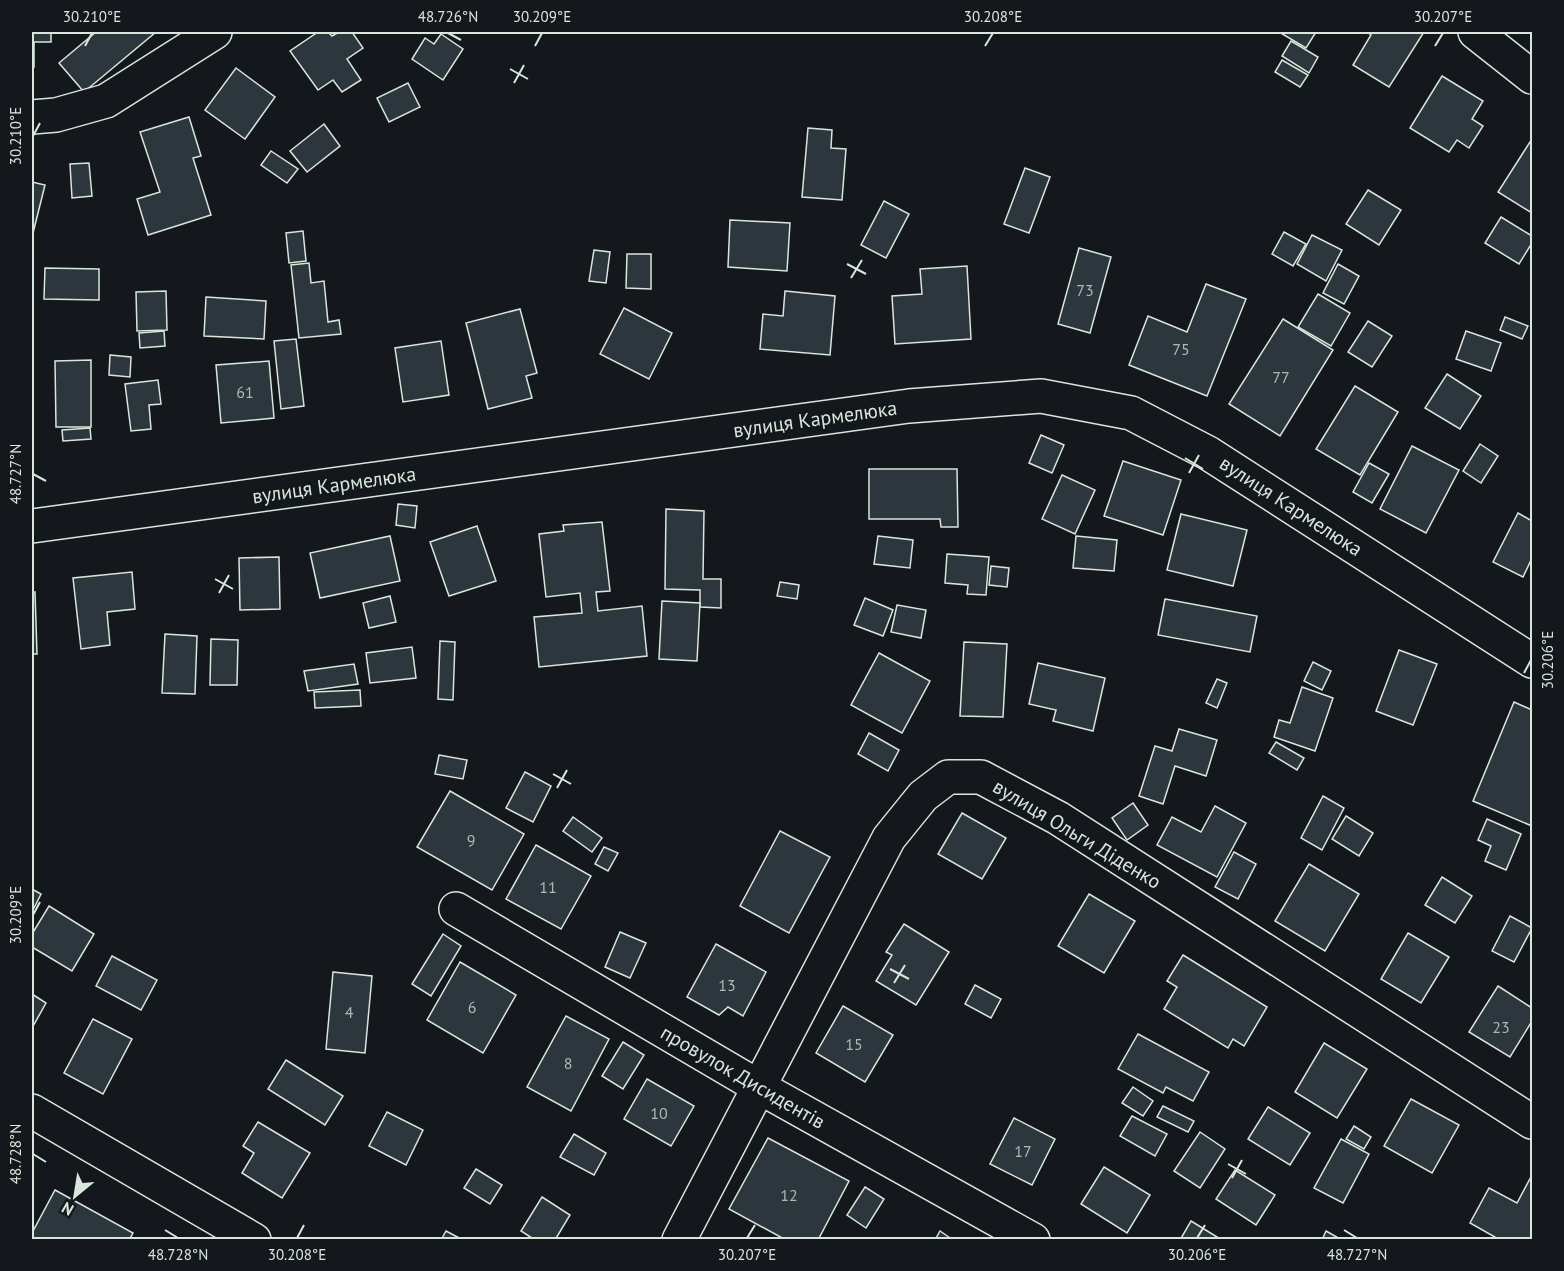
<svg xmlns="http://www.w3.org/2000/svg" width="1564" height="1271" viewBox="0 0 1564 1271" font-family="'PT Sans',sans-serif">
  <rect width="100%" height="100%" fill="#14181c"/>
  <g fill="#2c363c" stroke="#d8e6dc" stroke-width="1.5">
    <polygon points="32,32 51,32 51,42 34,42 34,67 32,67"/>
    <polygon points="96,32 156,32 84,92 59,63"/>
    <polygon points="318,32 328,32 332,36 339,32 352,32 363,48 347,59 361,80 342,92 333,80 318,90 290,51"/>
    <polygon points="1279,32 1316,32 1306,48"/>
    <polygon points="1367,32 1424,32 1389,87 1353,65 1371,35"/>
    <polygon points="441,34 463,49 443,80 412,59 425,38 434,44"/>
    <polygon points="1291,41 1318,57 1309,73 1282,56"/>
    <polygon points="1282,60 1308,75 1300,87 1275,72"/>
    <polygon points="236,68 275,97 245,139 205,110"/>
    <polygon points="1442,76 1483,101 1472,119 1483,126 1469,148 1457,140 1449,152 1410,128"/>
    <polygon points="408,83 420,107 389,122 377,98"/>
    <polygon points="189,117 201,156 193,158 211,215 148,235 137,199 160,192 140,132"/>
    <polygon points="324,124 340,146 307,172 290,151"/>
    <polygon points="808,128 832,130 831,148 846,149 842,200 802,197"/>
    <polygon points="1530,142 1532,143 1532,213 1498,192"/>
    <polygon points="271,151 298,169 287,183 261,165"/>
    <polygon points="89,163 92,196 72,198 70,164"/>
    <polygon points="1025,168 1050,177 1029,233 1004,224"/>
    <polygon points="32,182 45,185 32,237"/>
    <polygon points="1368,190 1401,210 1379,245 1346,224"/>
    <polygon points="884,201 909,214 886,258 861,245"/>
    <polygon points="1501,217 1532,236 1532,243 1519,264 1485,243"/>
    <polygon points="730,220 790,223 787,271 728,267"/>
    <polygon points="303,231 306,261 289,263 286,233"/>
    <polygon points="1284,232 1306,244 1293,266 1272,254"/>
    <polygon points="1312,235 1342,250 1326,281 1297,264"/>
    <polygon points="1079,248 1111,257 1090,333 1058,324"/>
    <polygon points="594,250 610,252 606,283 589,281"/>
    <polygon points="627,254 651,254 651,289 626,288"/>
    <polygon points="309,263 311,283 324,281 328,322 339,320 341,334 299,338 291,265"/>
    <polygon points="1338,264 1359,276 1344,304 1323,293"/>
    <polygon points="967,266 971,339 895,344 892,296 922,294 920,269"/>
    <polygon points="45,268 99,269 99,300 44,299"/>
    <polygon points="1206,284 1246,299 1207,396 1129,365 1148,316 1187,332"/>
    <polygon points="166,291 167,330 137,331 136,292"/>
    <polygon points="785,291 835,296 830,355 760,349 763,314 783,316"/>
    <polygon points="1318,294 1350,313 1331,346 1298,327"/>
    <polygon points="206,297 266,301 264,339 204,336"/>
    <polygon points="624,308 672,333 649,379 600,354"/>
    <polygon points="520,309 537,373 526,376 532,398 488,409 466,323"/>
    <polygon points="1505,317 1528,326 1522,339 1500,330"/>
    <polygon points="1283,319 1333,350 1280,436 1229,404"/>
    <polygon points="1368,321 1392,336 1372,367 1348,352"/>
    <polygon points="164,331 165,346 140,348 139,333"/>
    <polygon points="1466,331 1501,343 1491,371 1456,359"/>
    <polygon points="296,339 304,406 281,409 274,341"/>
    <polygon points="441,341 449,395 403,402 395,348"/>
    <polygon points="110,355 131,357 130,377 109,375"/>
    <polygon points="91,360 91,427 56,427 55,361"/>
    <polygon points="269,361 274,418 221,423 216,365"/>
    <polygon points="1447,374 1481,396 1460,429 1425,408"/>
    <polygon points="158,380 161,404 149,405 151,429 131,431 125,384"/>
    <polygon points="1355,386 1398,412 1360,475 1316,449"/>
    <polygon points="90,428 91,439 63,441 62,430"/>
    <polygon points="1041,435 1064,445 1052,473 1029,463"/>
    <polygon points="1480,444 1498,456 1481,483 1463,471"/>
    <polygon points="1412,446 1459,470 1426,533 1380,509"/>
    <polygon points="1123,461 1181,480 1163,535 1104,516"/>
    <polygon points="1369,463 1389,474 1372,503 1353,492"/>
    <polygon points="869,469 957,469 958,527 941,527 940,519 869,519"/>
    <polygon points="1062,475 1095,490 1075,534 1042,519"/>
    <polygon points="398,504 417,506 415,528 396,525"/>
    <polygon points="666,509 704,511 703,579 721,579 721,608 700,607 700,590 665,589"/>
    <polygon points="1518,513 1532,521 1532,558 1523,577 1493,562"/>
    <polygon points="1181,514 1247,530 1233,586 1167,570"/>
    <polygon points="602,522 610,591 596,592 598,611 642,606 647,656 539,667 534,617 582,613 580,593 546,597 539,534 564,531 563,525"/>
    <polygon points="477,526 496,581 449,596 430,542"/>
    <polygon points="390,536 400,581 320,598 310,553"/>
    <polygon points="878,536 913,540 910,568 874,564"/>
    <polygon points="1076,536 1117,540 1114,571 1073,568"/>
    <polygon points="947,554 989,557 986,595 967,594 968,585 945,583"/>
    <polygon points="279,557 280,609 240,610 239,558"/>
    <polygon points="991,566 1009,568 1007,587 989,585"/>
    <polygon points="132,572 135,609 107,612 110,645 81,649 73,578"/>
    <polygon points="780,582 799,585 797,599 777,596"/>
    <polygon points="32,592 35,592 37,654 32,654"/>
    <polygon points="390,596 396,622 369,628 363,603"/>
    <polygon points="865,598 893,610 883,636 854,625"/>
    <polygon points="1165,599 1257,616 1250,652 1158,635"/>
    <polygon points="662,601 700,603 697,661 659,659"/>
    <polygon points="897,605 926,610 921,638 891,632"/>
    <polygon points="165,634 197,636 195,694 162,693"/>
    <polygon points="211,639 238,640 237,685 210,685"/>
    <polygon points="440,641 455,642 453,700 438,699"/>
    <polygon points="964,642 1007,644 1003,717 960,716"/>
    <polygon points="412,647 416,678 370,683 366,653"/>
    <polygon points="1399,650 1437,664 1413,725 1376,711"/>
    <polygon points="879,653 930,681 902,733 851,705"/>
    <polygon points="1313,662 1331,671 1322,690 1304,681"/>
    <polygon points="1038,663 1105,678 1093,731 1053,721 1056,710 1029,704"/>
    <polygon points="354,664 358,684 308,691 304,671"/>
    <polygon points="1217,679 1227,683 1217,708 1206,703"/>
    <polygon points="1302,687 1333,698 1315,751 1274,737 1279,720 1290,723"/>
    <polygon points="360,690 361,706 315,708 314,692"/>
    <polygon points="1514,702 1532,710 1532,826 1473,801"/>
    <polygon points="1179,729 1217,740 1206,776 1175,766 1163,804 1139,796 1155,746 1172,751"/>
    <polygon points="869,733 899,750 888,771 858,754"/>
    <polygon points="1276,742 1304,758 1297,770 1269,753"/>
    <polygon points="439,755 467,760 463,779 435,774"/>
    <polygon points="525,772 551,786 533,822 506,808"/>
    <polygon points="450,791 524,834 492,890 417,847"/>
    <polygon points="1323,796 1344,808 1322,850 1301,838"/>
    <polygon points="1133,803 1148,825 1127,840 1112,818"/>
    <polygon points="1215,806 1246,823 1217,877 1157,845 1172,817 1201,832"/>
    <polygon points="962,813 1006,838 982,879 938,854"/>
    <polygon points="1346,816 1373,833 1359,856 1332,839"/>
    <polygon points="573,817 602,838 592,852 563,831"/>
    <polygon points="1487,819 1521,834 1506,870 1485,861 1491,846 1478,840"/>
    <polygon points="780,831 830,857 789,933 740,906"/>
    <polygon points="536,845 591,876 561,929 506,899"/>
    <polygon points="604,847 618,853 608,871 595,864"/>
    <polygon points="1234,852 1256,864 1238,899 1215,887"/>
    <polygon points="1309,864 1359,894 1325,951 1275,921"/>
    <polygon points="1442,877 1472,896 1455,923 1425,905"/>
    <polygon points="32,889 41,894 32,912"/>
    <polygon points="1089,894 1135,921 1104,973 1058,946"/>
    <polygon points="49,906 94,934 72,971 32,947 32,934"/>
    <polygon points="1510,916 1532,928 1514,962 1492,951"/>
    <polygon points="904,924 949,952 916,1005 876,981 892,955 886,952"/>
    <polygon points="620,932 646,943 630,978 605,967"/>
    <polygon points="1408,933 1449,957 1421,1003 1381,979"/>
    <polygon points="443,934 461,946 431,996 412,984"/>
    <polygon points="716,944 766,972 743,1016 728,1007 719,1015 687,997"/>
    <polygon points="1183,955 1267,1007 1244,1046 1233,1039 1228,1048 1164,1009 1177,987 1167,981"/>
    <polygon points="112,956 157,980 141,1010 96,986"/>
    <polygon points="460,962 516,995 483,1053 427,1020"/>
    <polygon points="333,972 372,976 365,1053 326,1049"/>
    <polygon points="975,985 1001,999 991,1018 965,1004"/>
    <polygon points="1498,986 1532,1008 1532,1021 1510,1057 1469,1032"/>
    <polygon points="32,994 46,1003 32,1028"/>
    <polygon points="843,1006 893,1035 865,1082 816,1053"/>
    <polygon points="566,1016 609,1039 571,1111 527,1087"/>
    <polygon points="93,1019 132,1039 103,1094 64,1073"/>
    <polygon points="1138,1034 1209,1072 1193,1101 1166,1087 1163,1093 1118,1069"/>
    <polygon points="623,1042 644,1055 623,1089 602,1076"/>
    <polygon points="1324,1043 1367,1069 1337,1118 1295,1092"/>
    <polygon points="286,1060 343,1096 325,1125 268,1089"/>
    <polygon points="647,1079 694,1106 671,1146 624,1119"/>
    <polygon points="1133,1087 1153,1101 1143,1116 1122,1103"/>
    <polygon points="1411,1099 1459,1125 1432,1173 1384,1146"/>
    <polygon points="1163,1106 1194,1121 1188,1132 1157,1117"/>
    <polygon points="1268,1107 1310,1133 1290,1165 1248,1139"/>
    <polygon points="387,1112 423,1130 406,1165 369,1146"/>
    <polygon points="1132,1116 1167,1134 1155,1156 1120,1136"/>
    <polygon points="1014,1118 1055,1139 1032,1185 990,1164"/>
    <polygon points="258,1122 310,1153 282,1198 242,1173 254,1153 243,1146"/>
    <polygon points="1354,1126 1371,1137 1364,1149 1346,1139"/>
    <polygon points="1200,1132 1225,1149 1200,1188 1174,1171"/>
    <polygon points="574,1134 606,1153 594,1175 560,1157"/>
    <polygon points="768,1138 849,1181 818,1240 786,1240 729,1209"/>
    <polygon points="1341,1139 1369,1154 1343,1203 1314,1188"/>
    <polygon points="1104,1167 1150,1195 1127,1233 1081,1204"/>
    <polygon points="476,1169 502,1185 490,1204 464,1188"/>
    <polygon points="1235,1170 1275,1195 1256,1225 1216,1199"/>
    <polygon points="1532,1175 1532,1240 1500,1240 1470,1223 1489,1188 1517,1203"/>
    <polygon points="865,1187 884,1199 866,1228 847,1215"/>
    <polygon points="55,1190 133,1233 129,1240 32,1240 32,1233"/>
    <polygon points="542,1197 570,1215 555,1240 535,1240 521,1231"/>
    <polygon points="1191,1221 1222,1240 1180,1240"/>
    <polygon points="446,1231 463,1240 441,1240"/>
    <polygon points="940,1231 953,1240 935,1240"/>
    <polygon points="1326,1231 1342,1240 1322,1240"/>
  </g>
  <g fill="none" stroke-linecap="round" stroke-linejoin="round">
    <g stroke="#d8e6dc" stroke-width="36">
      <g id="minor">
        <polyline points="1475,32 1532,77"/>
        <polyline points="32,117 56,115 106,101 215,32"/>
        <polyline points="32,526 909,406 1041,396 1131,413 1208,453 1532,661"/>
        <polyline points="456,909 759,1087 1033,1240"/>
        <polyline points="679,1240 889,838 923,796 948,777 981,777 1058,818 1532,1122"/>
      </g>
    </g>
    <g stroke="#d8e6dc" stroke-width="36">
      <polyline id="major" points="32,1111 254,1240"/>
    </g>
    <use href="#minor" stroke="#14181c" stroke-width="33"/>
    <use href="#major" stroke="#14181c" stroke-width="33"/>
  </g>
  <path fill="none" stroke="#d8e6dc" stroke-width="2" d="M 448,33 L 461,40M 85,46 L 92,33M 535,46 L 542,33M 985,46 L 993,33M 1435,46 L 1443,33M 510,69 L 528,79M 514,83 L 524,65M 33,136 L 40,123M 847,264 L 866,274M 851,278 L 862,260M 1185,458 L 1203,469M 1189,473 L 1199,455M 33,474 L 46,481M 215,579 L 233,589M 219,593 L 229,575M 1524,673 L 1531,660M 553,774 L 571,784M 557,788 L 567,770M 33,915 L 40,902M 890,969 L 909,979M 894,983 L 905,965M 33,1154 L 46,1162M 1228,1164 L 1246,1174M 1232,1178 L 1242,1160M 165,1230 L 178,1238M 1344,1230 L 1357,1238M 297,1238 L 304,1225M 747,1238 L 755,1225M 1197,1238 L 1205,1225"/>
  <g text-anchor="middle" stroke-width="4.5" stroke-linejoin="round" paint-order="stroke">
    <g font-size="16" fill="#adbab4">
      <text x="1085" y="296">73</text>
      <text x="1181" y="355">75</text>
      <text x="1281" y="383">77</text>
      <text x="245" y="398">61</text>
      <text x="471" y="846">9</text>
      <text x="548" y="893">11</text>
      <text x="727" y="991">13</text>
      <text x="472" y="1013">6</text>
      <text x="349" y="1018">4</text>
      <text x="1501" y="1033">23</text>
      <text x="854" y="1050">15</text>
      <text x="568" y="1069">8</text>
      <text x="659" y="1119">10</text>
      <text x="1023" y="1157">17</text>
      <text x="789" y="1201">12</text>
    </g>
    <g font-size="20" fill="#d8e6dc" stroke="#14181c">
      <text transform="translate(815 419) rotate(-8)" y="7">вулиця Кармелюка</text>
      <text transform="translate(334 485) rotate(-8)" y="7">вулиця Кармелюка</text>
      <text transform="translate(1291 506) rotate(33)" y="7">вулиця Кармелюка</text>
      <text transform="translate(1077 834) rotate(31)" y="7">вулиця Ольги Діденко</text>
      <text transform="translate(743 1077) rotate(30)" y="7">провулок Дисидентів</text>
    </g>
  </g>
  <rect width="1564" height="1271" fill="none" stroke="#14181c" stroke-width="66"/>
  <g transform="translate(75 1196) rotate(210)" stroke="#14181c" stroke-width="4.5" paint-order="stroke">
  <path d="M0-4.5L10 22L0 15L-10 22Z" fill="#d8e6dc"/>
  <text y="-9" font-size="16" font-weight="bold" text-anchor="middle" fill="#d8e6dc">N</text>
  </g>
  <rect x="33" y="33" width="1498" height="1205" fill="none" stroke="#d8e6dc" stroke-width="2"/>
  <g font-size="15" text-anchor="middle" fill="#d8e6dc">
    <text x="92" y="22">30.210°E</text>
    <text x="448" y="22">48.726°N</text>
    <text x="542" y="22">30.209°E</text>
    <text x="993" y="22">30.208°E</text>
    <text x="1443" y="22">30.207°E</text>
    <text transform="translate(16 136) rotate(-90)" y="5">30.210°E</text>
    <text transform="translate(16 474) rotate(-90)" y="5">48.727°N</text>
    <text transform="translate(1548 660) rotate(-90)" y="5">30.206°E</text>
    <text transform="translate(16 915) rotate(-90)" y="5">30.209°E</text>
    <text transform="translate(16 1154) rotate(-90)" y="5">48.728°N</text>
    <text x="178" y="1260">48.728°N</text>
    <text x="297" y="1260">30.208°E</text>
    <text x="747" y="1260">30.207°E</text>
    <text x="1197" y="1260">30.206°E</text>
    <text x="1357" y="1260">48.727°N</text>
  </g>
</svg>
